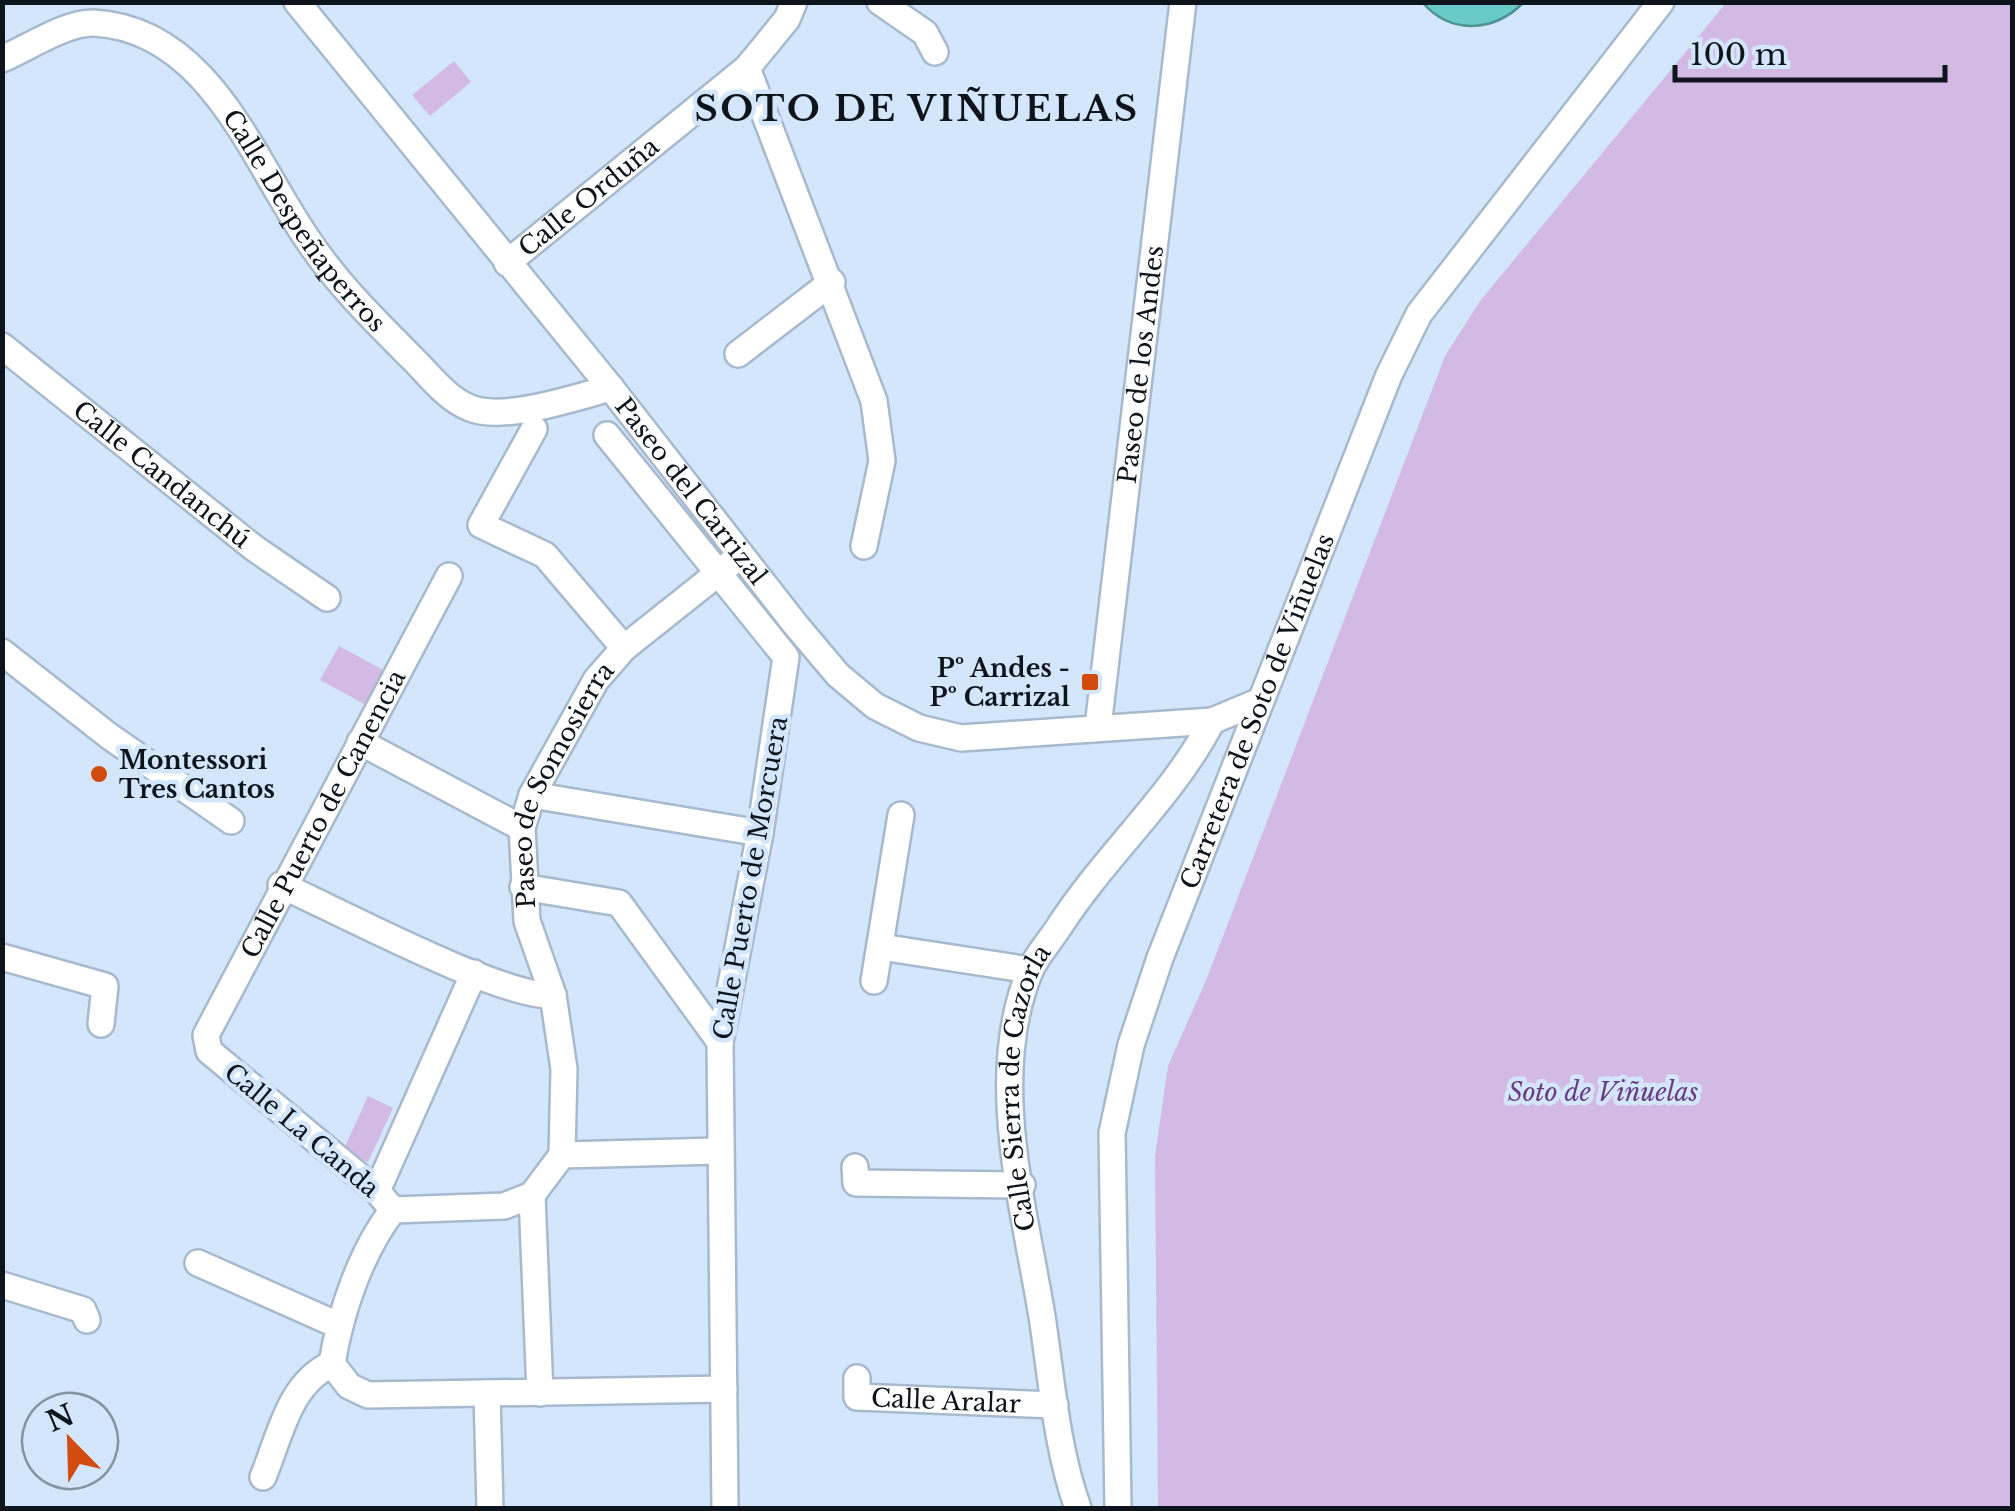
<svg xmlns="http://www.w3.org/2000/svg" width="2015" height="1511" viewBox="0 0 2015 1511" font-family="'Libre Baskerville',serif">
  <rect width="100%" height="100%" fill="#d4e6fc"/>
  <g fill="#d2bae4">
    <polygon points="1726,3 2012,3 2012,1508 1158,1508 1155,1156 1168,1066 1207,978 1445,356 1480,301"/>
    <polygon points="454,61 471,82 430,116 412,95"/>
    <polygon points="339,646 387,672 368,706 320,680"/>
    <polygon points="368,1096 393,1108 368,1162 343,1151"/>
  </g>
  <path fill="#69cac7" stroke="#4e9393" stroke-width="2.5" d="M 1423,3 L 1523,3 C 1494,32 1451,35 1423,3 Z"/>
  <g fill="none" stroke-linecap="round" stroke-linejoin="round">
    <g stroke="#a7b9cd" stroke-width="30">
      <g id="minor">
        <path id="s1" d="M 297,2 L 611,388 L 795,624 L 838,675 L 875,706 L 919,728 L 961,738 L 1212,721 L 1260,701"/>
        <polyline points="880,2 925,33 935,52"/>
        <path id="s2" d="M 2,59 C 28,48 66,22 94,23 C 209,29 253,161 308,240 C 338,285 375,321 413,359 C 430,376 447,399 470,408 C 504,422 576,397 611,388"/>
        <polyline points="747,68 874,401 882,461 864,546"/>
        <path id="s3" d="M 507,263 L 747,68 L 787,19 L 794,2"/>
        <path id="s4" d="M 2,346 L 254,548 L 327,598"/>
        <polyline points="738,354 832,282"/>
        <polyline points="534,429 481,525 545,555 624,648"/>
        <polyline points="607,435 786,657 760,833 720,1042 725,1508"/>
        <polyline points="2,652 109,736 231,821"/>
        <path id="s5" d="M 1098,727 L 1183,2"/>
        <polyline points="360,742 522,828"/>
        <polyline points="532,795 760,833"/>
        <path d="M 281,885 C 336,910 504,999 553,995"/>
        <polyline points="523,887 619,903 720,1042"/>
        <polyline points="881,947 1030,970"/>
        <polyline points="2,957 105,986 101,1024"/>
        <polyline points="874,981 901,815"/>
        <polyline points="562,1155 719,1151"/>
        <polyline points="855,1167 856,1183 1022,1185"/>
        <polyline points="377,1191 474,973"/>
        <polyline points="532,1195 540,1393"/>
        <path id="s6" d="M 393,1210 L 377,1191 L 209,1051 L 206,1035 L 449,576"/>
        <polyline points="198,1263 340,1326"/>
        <polyline points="2,1285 83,1310 87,1320"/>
        <path id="s7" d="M 857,1378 L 857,1397 L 1055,1405"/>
        <path id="s8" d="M 724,1389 L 368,1395 L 349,1386 L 332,1364 C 340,1313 361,1251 393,1210 L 504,1206 L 532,1195 L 562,1155 L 564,1069 L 553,995 L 527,921 L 522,828 L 532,795 L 596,680 L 624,648 L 741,555"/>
        <polyline points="487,1393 490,1508"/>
        <path d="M 263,1477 C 280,1436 289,1383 332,1364"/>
        <path id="s9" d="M 1078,1508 C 1057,1450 1052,1384 1043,1323 C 1026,1213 985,1079 1030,971 C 1036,956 1050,941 1059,927 C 1106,854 1172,798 1212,721"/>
        <path id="s10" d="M 1118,1508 L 1112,1133 L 1131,1045 L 1160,958 L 1389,375 L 1419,314 L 1661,2"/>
      </g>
    </g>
    <use href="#minor" stroke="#fff" stroke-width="25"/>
  </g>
  <g fill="#d14c0e" stroke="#d4e6fc" stroke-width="4">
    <rect x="1080" y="672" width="20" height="20" rx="5"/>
    <circle cx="99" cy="774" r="10"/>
  </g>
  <g text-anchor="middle" stroke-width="9" stroke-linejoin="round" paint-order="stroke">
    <g font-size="25" fill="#0e141b" stroke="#d4e6fc">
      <text dy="9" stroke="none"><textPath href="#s3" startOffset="105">Calle Orduña</textPath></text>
      <text dy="9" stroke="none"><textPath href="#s2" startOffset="400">Calle Despeñaperros</textPath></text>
      <text dy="9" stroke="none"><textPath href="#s5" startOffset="365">Paseo de los Andes</textPath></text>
      <text dy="9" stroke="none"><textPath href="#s4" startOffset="205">Calle Candanchú</textPath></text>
      <text dy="9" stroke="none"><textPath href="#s1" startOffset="628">Paseo del Carrizal</textPath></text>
      <text dy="9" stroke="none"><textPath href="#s10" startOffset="822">Carretera de Soto de Viñuelas</textPath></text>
      <text dy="9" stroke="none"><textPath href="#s8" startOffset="1148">Paseo de Somosierra</textPath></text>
      <text dy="9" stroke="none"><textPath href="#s6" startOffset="510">Calle Puerto de Canencia</textPath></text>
      <text transform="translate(750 878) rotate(-80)" y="9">Calle Puerto de Morcuera</text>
      <text dy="9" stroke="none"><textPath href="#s9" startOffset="428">Calle Sierra de Cazorla</textPath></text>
      <text transform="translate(302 1130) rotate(40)" y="9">Calle La Canda</text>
      <text dy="9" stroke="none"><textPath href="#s7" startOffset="108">Calle Aralar</textPath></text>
    </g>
    <g font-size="25" font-weight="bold" fill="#0e141b" stroke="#d4e6fc" text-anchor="end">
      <text x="1070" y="677">Pº Andes -<tspan x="1070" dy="29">Pº Carrizal</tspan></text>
      <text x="119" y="769" text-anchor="start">Montessori<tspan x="119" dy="29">Tres Cantos</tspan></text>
    </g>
    <g font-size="25" font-style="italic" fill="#683b83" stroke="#d4e6fc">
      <text x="1603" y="1101">Soto de Viñuelas</text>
    </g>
    <g font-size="35" font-weight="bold" letter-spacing="2.5" fill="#0e141b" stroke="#d4e6fc">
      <text x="917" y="121">SOTO DE VIÑUELAS</text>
    </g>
  </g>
  <rect width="2015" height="1511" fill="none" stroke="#0e141b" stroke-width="10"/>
  <g transform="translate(70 1441) rotate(337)"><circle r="48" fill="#d4e6fc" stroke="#8592a2" stroke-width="2.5"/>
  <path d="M0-8L18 38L0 25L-18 38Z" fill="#d14c0e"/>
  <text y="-15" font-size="28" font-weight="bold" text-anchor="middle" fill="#0e141b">N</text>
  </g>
  <path d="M1675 65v15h270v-15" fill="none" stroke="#0e141b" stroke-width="5"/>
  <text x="1690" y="65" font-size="30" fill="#0e141b" stroke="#d4e6fc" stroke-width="8" paint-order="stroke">100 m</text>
</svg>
